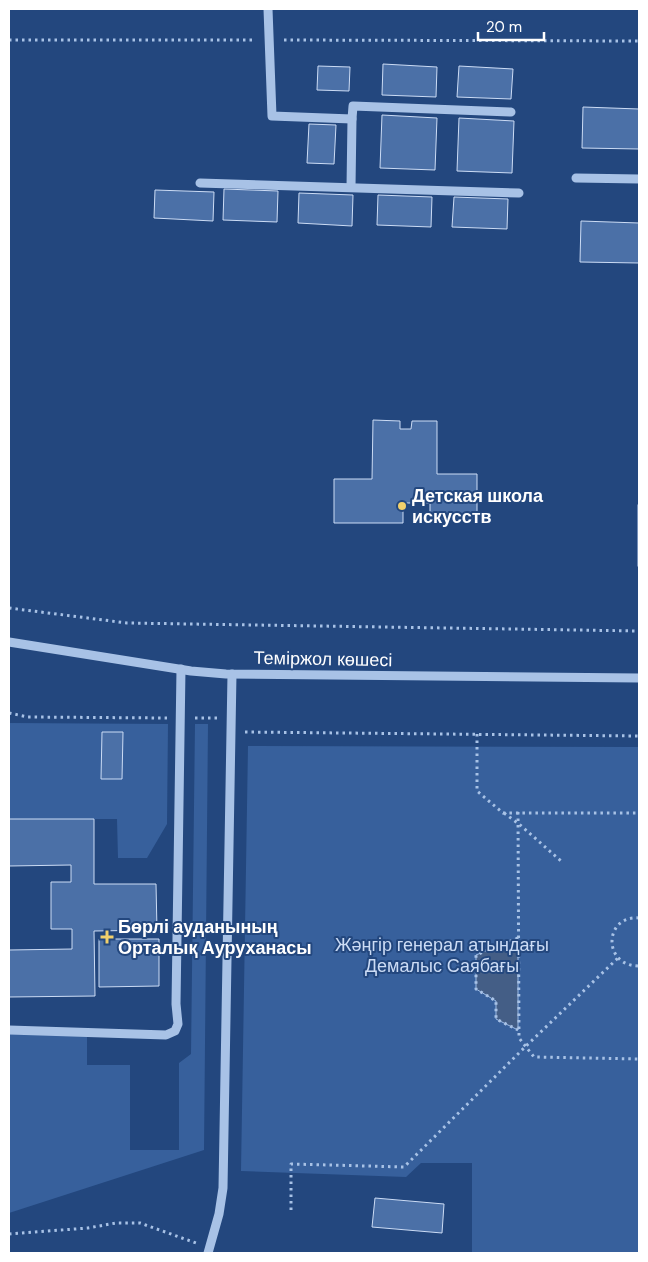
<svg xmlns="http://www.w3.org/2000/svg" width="648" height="1262" viewBox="0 0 648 1262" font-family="'DM Sans',sans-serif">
  <rect width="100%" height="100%" fill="#23477e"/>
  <g fill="#37609c">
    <polygon points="9,723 168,724 167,824 147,858 118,858 117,819 9,819"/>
    <polygon points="195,724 208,724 204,1150 9,1213 9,1034 87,1035 87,1065 130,1065 130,1150 179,1150 179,1063 191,1054"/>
    <polygon points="248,746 639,747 639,1253 472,1253 472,1163 421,1163 406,1177 241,1171"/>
  </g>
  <polygon fill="#445e86" stroke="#9dbce7" points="518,938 518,1030 496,1019 496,1001 476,989 476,955"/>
  <g fill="#4b70a7" stroke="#ccdcf5">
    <polygon points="383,64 437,67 436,97 382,95"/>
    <polygon points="318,66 350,67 349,91 317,90"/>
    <polygon points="459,66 513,69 511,99 457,97"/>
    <polygon points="583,107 639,109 639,149 582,148"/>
    <polygon points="382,115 437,118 435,170 380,168"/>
    <polygon points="459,118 514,121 512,173 457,171"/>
    <polygon points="309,124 336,125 334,164 307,163"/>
    <polygon points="224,189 278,191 277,222 223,220"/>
    <polygon points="155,190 214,192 213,221 154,218"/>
    <polygon points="299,193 353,195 352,226 298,223"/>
    <polygon points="378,195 432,197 431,227 377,225"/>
    <polygon points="454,197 508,199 507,229 452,227"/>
    <polygon points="581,221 639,223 639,263 580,262"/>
    <polygon points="373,420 400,421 400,429 411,429 412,421 437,421 437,474 477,474 477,519 430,519 430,503 403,503 403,523 334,523 334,479 372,479"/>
    <rect x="638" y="505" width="1" height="61"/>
    <polygon points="102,732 123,732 122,779 101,779"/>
    <polygon points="9,819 94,819 94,884 156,884 157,930 94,931 95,996 9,997 9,950 72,949 72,929 51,929 51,882 71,882 71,865 9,866"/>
    <polygon points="99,939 159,939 159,986 99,987"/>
    <polygon points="375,1198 444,1204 442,1233 372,1227"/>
  </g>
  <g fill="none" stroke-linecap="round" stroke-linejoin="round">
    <g stroke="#a8c2e6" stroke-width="3" stroke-dasharray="2.5 4" stroke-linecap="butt">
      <polyline points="9,40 256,40"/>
      <polyline points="284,40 639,41"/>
      <polyline points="9,608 127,623 639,631"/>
      <polyline points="9,713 28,717 167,718"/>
      <polyline points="195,718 217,718"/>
      <polyline points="245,732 639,736"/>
      <polyline points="477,734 477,791 503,813 639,813"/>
      <polyline points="518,812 519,1038 534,1057 639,1059"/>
      <polyline points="504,813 519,824 561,861"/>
      <path d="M 639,918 C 604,915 602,966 639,966"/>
      <polyline points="518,938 476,955 476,989 496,1001 496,1019 518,1030"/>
      <polyline points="291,1210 291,1164 404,1167 525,1047 618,958"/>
      <polyline points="9,1234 88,1228 116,1223 140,1223 196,1243"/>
    </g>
    <g stroke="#a8c2e6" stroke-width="9">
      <polyline points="268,9 272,116 352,119 353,106 511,112"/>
      <polyline points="576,178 639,179"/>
      <polyline points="200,183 519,193"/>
      <polyline points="351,187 352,119"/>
      <polyline points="9,642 191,671 226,674 639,678"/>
      <polyline points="9,1030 166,1035 175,1031 178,1024 176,1004 181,669"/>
      <polyline points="208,1253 219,1214 223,1188 232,674"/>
    </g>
  </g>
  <g fill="#f1d06c" stroke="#23477e" stroke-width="2">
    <circle cx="402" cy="506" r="5"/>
    <path d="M104.5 929.5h5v5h5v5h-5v5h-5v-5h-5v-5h5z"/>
  </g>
  <g text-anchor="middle" stroke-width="4" stroke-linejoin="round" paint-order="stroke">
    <g font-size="18" font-weight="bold" fill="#fff" stroke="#23477e" text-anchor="start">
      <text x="412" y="502">Детская школа<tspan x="412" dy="21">искусств</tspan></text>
      <text x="118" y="933">Бөрлі ауданының<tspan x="118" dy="21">Орталық Ауруханасы</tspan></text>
    </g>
    <g font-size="18" fill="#fff" stroke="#23477e">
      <text transform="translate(323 659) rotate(1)" y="6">Теміржол көшесі</text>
    </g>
    <g font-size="18" fill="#ccdcf5" stroke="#23477e">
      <text x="442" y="951">Жәңгір генерал атындағы<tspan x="442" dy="21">Демалыс Саябағы</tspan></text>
    </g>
  </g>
  <rect width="648" height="1262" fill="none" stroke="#ffffff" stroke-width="20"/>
  <path d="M478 32v8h66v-8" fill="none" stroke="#ffffff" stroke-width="2.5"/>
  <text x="486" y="32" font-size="15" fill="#ffffff" stroke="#23477e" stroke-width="4" paint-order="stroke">20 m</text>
</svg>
